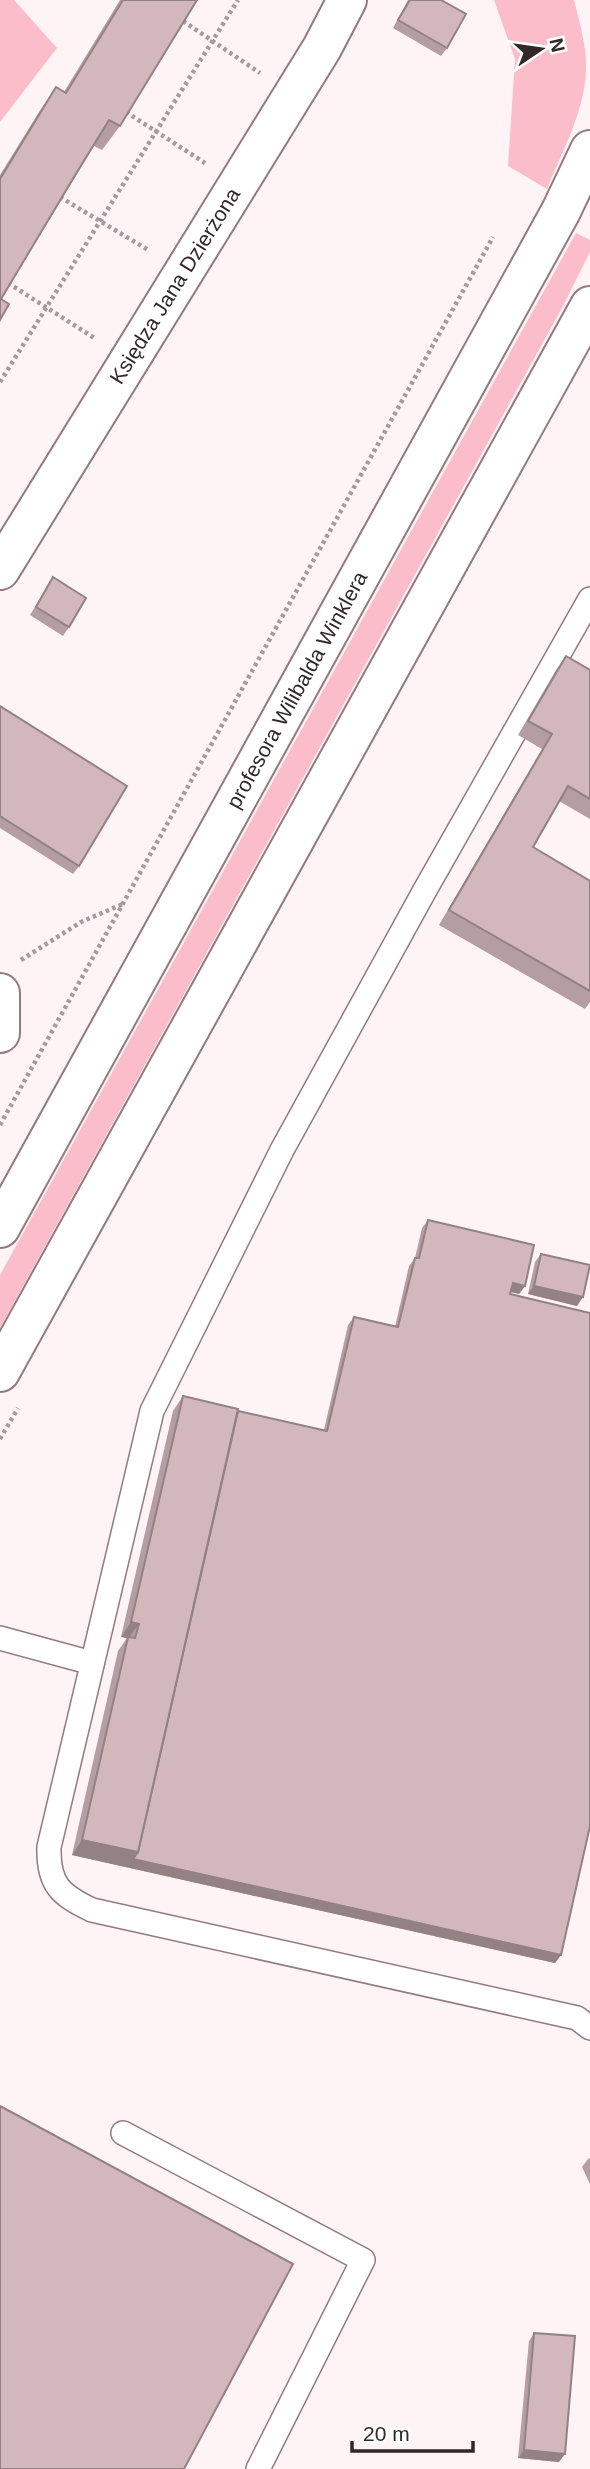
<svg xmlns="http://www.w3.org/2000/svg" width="590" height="2469" viewBox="0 0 590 2469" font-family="Arial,sans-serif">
  <rect width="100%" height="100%" fill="#fef3f5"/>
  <g fill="#fbbdc9">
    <polygon points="0,0 14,0 57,48 0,122"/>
    <path d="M 494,0 L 574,0 C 579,21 586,43 586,64 C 587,107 563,150 547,189 L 508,166 L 515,59 Z"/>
    <polygon points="576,233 590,240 590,252 562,308 0,1328 0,1275"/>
  </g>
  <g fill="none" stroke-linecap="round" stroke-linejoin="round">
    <g stroke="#927a7e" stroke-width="26">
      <g id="lane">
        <path d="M 590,599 L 425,890 L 282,1150 L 152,1411 L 49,1847 C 48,1884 60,1895 92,1910 L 577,2018 L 590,2028"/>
        <polyline points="0,1638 92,1663"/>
        <polyline points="123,2133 363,2260 258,2469"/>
      </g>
    </g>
    <g stroke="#927a7e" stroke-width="42">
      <g id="street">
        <polyline points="0,570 322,48 347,0"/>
        <polyline points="0,993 0,1033"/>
      </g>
    </g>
    <g stroke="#927a7e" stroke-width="42">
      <g id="secondary">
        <polyline points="0,1228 561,211 590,150"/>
        <polyline points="0,1372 590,306"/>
      </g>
    </g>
    <g stroke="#a59b9d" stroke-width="4.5" stroke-dasharray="3.5 3.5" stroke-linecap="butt">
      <polyline points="183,21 260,73"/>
      <polyline points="126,112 205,163"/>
      <polyline points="60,197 150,251"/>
      <polyline points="8,283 96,339"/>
      <polyline points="0,382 238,0"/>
      <polyline points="21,960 81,922 123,904"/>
      <polyline points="0,1125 493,237"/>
      <polyline points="0,1439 18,1408"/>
    </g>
    <use href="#lane" stroke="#fff" stroke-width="23"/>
    <use href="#street" stroke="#fff" stroke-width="38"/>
    <use href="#secondary" stroke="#fff" stroke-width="38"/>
  </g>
  <g fill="#b59ea3">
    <polygon points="120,0 197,0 120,126 102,150 94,146 1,299 0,320 0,175 39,112 56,87 64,92"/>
    <polygon points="408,0 441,0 447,48 441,56 393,28"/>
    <polygon points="53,577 69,627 63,636 30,615"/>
    <polygon points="566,656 590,670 590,819 559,801 533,847 590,881 590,1002 585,1009 439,925 542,749 518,735 556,670"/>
    <polygon points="0,706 79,866 73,874 0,828"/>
    <polygon points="428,1220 525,1286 519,1294 511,1292 561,1955 555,1963 72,1855 118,1651 127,1638 121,1637 173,1411 183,1396 238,1411 324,1430 348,1325 354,1317 395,1327 409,1266 415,1258 422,1228"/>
    <polygon points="541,1254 577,1306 528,1294 535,1262"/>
    <polygon points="590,2158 590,2184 582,2167 588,2159"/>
    <polygon points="534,2333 559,2462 518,2458 529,2341"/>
  </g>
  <g fill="#938184">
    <polygon points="513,1283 525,1286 519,1294 507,1291"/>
    <polygon points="534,1286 583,1297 577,1306 528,1294"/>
    <polygon points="131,1622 139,1624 128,1639 128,1637 127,1638 121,1637"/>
    <polygon points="82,1840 138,1852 561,1955 555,1963 72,1855"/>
    <polygon points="524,2450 565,2454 559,2462 518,2458"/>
  </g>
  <g fill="#d2b8bd" stroke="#938184" stroke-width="2">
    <polygon points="123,0 197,0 120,126 109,120 77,172 1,299 9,304 0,320 0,179 56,87 66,93"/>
    <polygon points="410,0 441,0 466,14 447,48 398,20"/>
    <polygon points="53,577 86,598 69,627 36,607"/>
    <polygon points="566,656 590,670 590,799 568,786 533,847 590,881 590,991 449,910 552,734 528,721"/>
    <polygon points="0,706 127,786 79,866 0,816"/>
    <polygon points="428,1220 534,1245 525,1286 513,1283 510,1294 590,1313 590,1826 561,1955 133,1859 138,1852 238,1411 327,1431 354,1317 398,1327 415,1258 419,1258"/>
    <polygon points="541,1254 590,1265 583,1297 534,1286"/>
    <polygon points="183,1396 238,1409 138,1852 82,1840 128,1637 135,1638 139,1624 131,1622"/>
    <polygon points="0,2106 293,2264 184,2469 0,2469"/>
    <polygon points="534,2333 575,2336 565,2454 524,2450"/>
  </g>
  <g text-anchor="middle" stroke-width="5" stroke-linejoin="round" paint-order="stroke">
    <g font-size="21" fill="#32282a" stroke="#fff">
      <text transform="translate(175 286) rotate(-58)" y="7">Księdza Jana Dzierżona</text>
      <text transform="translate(297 690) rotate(-61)" y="7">profesora Wilibalda Winklera</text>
    </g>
  </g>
  <g transform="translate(541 49) rotate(77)" stroke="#ffffff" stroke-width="5" paint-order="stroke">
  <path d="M0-5L12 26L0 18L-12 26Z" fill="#32282a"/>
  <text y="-10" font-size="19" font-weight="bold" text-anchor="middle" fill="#32282a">N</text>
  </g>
  <path d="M352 2441v10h121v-10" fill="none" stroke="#32282a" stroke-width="3.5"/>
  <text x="363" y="2441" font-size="21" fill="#32282a" stroke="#ffffff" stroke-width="5" paint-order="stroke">20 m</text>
</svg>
